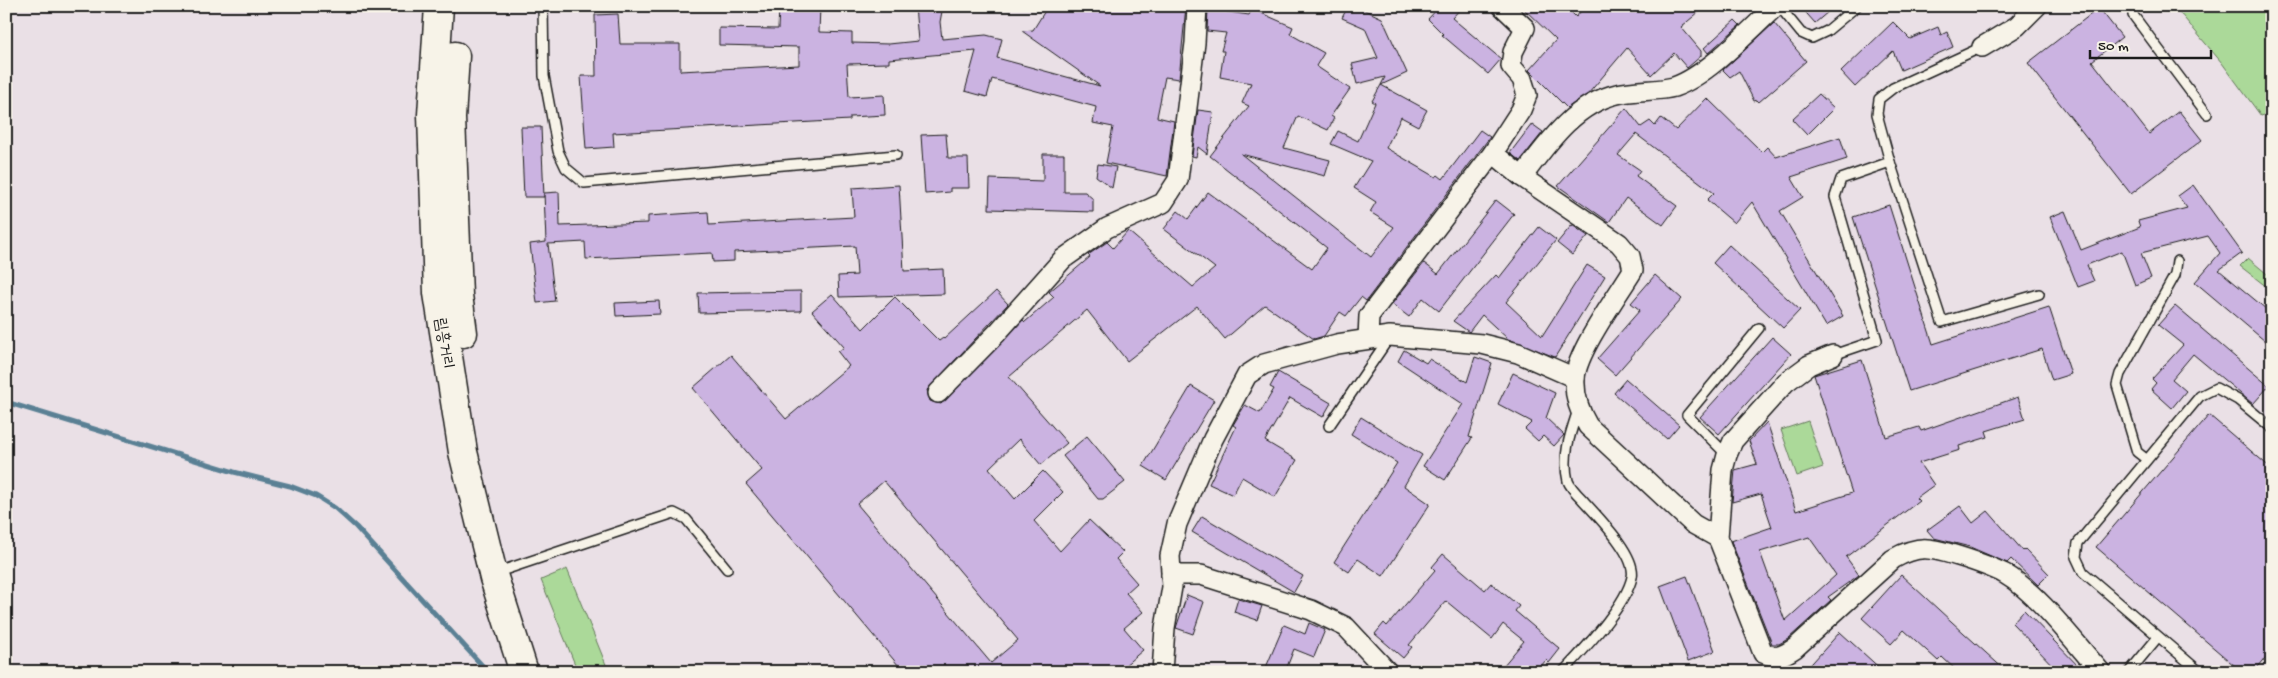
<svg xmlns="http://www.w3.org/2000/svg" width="2278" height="678" viewBox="0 0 2278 678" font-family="'Gochi Hand','Poor Story',sans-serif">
  <rect width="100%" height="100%" fill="#eae0e6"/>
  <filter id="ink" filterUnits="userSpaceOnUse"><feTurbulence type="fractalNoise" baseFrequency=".02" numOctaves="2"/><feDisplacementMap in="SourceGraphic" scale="10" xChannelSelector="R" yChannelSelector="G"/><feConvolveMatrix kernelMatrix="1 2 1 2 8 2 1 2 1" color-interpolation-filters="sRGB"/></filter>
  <g filter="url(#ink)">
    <g fill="#abd999" stroke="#647a5a">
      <polygon points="2174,6 2272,6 2272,112 2261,116 2222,63"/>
      <polygon points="2248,258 2272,278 2272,291 2240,266"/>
      <polygon points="1808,421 1823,467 1797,476 1781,430"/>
      <polygon points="567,569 609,672 578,672 541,580"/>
    </g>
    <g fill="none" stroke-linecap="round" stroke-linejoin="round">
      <polyline stroke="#5a8094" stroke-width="5" points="6,402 234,472 290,486 316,496 335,508 356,527 488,672"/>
    </g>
    <g fill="#cbb3e1" stroke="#1c1c1c" fill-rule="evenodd">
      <polygon points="779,6 820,6 819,32 852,33 852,43 889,44 918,41 915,6 943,6 940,22 942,39 986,35 1002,39 997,58 1100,86 1022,31 1033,30 1048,6 1186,6 1179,79 1165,77 1157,117 1174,121 1167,176 1106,163 1113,127 1093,123 1096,107 992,79 987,97 965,91 976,51 889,59 889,63 847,64 849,97 884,95 885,115 850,117 850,120 613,133 614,147 586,149 581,76 596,76 595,15 618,14 620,44 680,44 680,71 799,65 799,47 719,45 719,28 778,29"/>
      <polygon points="1348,6 1356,6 1382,18 1407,73 1381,85 1385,77 1357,84 1352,64 1378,58 1365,28 1342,18"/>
      <polygon points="1440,6 1463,6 1452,18 1501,59 1488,74 1442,35 1443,34 1428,19"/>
      <polygon points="1521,6 1565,6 1576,17 1585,6 1706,6 1681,27 1701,51 1701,56 1687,68 1674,53 1651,75 1627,48 1588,94 1567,108 1529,70 1556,40"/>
      <polygon points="1800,6 1835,6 1815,23"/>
      <polygon points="2099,8 2122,37 2092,61 2149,134 2179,111 2202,140 2131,194 2028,63"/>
      <path d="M 1208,9 L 1249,15 L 1252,9 L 1293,27 L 1290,34 L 1324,53 L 1316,66 L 1350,89 L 1331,116 L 1334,118 L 1328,130 L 1298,116 L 1284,148 L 1330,160 L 1325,176 L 1241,154 L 1371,257 L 1394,227 L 1370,212 L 1376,202 L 1354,188 L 1371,161 L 1331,144 L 1338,131 L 1358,141 L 1375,103 L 1372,101 L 1381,85 L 1427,110 L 1418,126 L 1401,117 L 1386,148 L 1436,177 L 1438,175 L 1443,179 L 1480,130 L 1490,137 L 1366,301 L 1361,297 L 1346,316 L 1340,312 L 1324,336 L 1314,339 L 1265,305 L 1225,339 L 1197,306 L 1127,361 L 1087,310 L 1009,377 L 1067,443 L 1041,465 L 1019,439 L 989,468 L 1015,499 L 1043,471 L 1063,492 L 1034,521 L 1060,551 L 1089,520 L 1123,552 L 1116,559 L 1137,583 L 1126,593 L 1143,612 L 1124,628 L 1143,650 L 1117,672 L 904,672 L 746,484 L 762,470 L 693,388 L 731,355 L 786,419 L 849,366 L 838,352 L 844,347 L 812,311 L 832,294 L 863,329 L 895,297 L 939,341 L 943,338 L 944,339 L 996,291 L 1008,304 L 927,390 L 930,401 L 941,404 L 1023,320 L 1025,322 L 1054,297 L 1049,292 L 1090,257 L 1088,255 L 1107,242 L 1113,248 L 1128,231 L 1193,287 L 1215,268 L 1164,229 L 1178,211 L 1188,219 L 1208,192 L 1312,269 L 1327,248 L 1210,156 L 1249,106 L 1242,103 L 1251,83 L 1220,77 L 1224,51 L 1221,51 L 1226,33 L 1207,31 ZM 884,481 L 1018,640 L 991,663 L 857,504 Z"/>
      <polygon points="1735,20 1740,25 1708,53 1704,48"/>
      <polygon points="1893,22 1910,39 1938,27 1941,35 1947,32 1953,47 1901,70 1893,51 1855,87 1841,72"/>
      <polygon points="1774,23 1806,61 1759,102 1757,100 1754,101 1739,71 1730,77 1723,70"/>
      <polygon points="1819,94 1834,108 1807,135 1792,119"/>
      <polygon points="1707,98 1762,152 1767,147 1776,157 1840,137 1847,159 1791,177 1803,197 1780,211 1843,316 1826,326 1752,202 1734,223 1707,200 1714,193 1636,134 1618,155 1640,170 1636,176 1677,206 1663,225 1626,198 1609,222 1558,186 1626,108 1641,127 1650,121 1655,126 1661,118 1676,130"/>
      <polygon points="1198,110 1213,112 1207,154 1198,147 1196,157 1192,156"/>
      <polygon points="1532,124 1543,132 1520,161 1510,153"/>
      <polygon points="521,127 541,127 544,197 524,197"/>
      <polygon points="946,134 948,158 968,158 969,188 950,188 950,192 925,194 921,135"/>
      <polygon points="1043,154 1064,154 1064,192 1085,192 1093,199 1093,212 989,209 990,179 1043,181"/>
      <polygon points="1098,164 1116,167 1112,188 1096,176"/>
      <polygon points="899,185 904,271 943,269 944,294 839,297 838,276 857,275 855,246 734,252 734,261 713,262 712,253 586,259 585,242 548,244 555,301 537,303 530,244 546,242 544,193 559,192 560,226 648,223 648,216 708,212 709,225 854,217 852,188"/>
      <polygon points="2193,185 2242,253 2219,270 2272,314 2272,347 2195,282 2220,253 2208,236 2141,253 2151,278 2135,285 2122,251 2087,265 2094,281 2078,287 2050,217 2065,211 2081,250 2140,227 2138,221 2187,208 2178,196"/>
      <polygon points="1496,200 1514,214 1439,311 1423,298 1409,317 1392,304 1424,263 1438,274"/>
      <polygon points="1889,205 1933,344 2049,307 2071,374 2052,380 2042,349 1909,391 1853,217"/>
      <polygon points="1572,225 1588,236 1572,255 1557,243"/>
      <polygon points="1539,227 1556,240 1506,302 1542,336 1587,265 1605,276 1555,357 1508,339 1482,315 1469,332 1453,321 1496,275 1499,278"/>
      <polygon points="1729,245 1800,310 1783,328 1713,263"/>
      <polygon points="1655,275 1682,299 1615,375 1597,359 1640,310 1631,303"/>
      <polygon points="801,291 801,311 699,313 698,293"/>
      <polygon points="659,301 660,314 616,316 615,303"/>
      <polygon points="2175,306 2269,386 2253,404 2193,354 2172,379 2186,391 2172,408 2151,389 2156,383 2152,379 2183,345 2158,325"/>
      <polygon points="1772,337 1791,354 1719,434 1700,417"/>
      <polygon points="1404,350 1426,363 1429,359 1467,382 1475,357 1492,363 1469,437 1472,438 1445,480 1423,466 1463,404 1398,361"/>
      <path d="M 1862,360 L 1886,437 L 1919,427 L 1921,431 L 2018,397 L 2025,419 L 1986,431 L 1988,437 L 1959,446 L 1960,450 L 1919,463 L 1934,485 L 1916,498 L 1919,501 L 1846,557 L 1859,575 L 1828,597 L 1831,600 L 1788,639 L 1779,644 L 1772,644 L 1731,541 L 1772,527 L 1761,494 L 1732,502 L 1735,470 L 1757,464 L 1749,441 L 1767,422 L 1796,511 L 1852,493 L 1814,375 ZM 1809,537 L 1836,575 L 1785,621 L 1760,552 Z"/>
      <polygon points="1278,372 1331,403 1323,417 1290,398 1265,441 1297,460 1275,497 1242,477 1233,495 1209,484 1236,427 1233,425 1245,405 1260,413 1274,389 1270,387"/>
      <polygon points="1513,373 1555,393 1546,418 1564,435 1554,446 1543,436 1538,441 1525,429 1532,422 1498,404"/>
      <polygon points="1626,379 1679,425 1667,439 1614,393"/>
      <polygon points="1191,386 1214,400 1166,480 1143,466"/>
      <polygon points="2209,415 2272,469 2272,650 2254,672 2242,672 2096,547"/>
      <polygon points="1361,417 1422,455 1404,486 1430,504 1383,576 1358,559 1349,572 1334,562 1397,463 1351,434"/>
      <polygon points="1087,436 1125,482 1103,499 1098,499 1063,456"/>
      <polygon points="1960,506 1973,523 1988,511 2023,551 2025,549 2049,574 2038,585 2011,559 2007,563 1970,547 1934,538 1927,530"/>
      <polygon points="1202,516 1303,576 1294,592 1192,532"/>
      <polygon points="1443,554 1485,590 1491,583 1519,606 1515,611 1560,649 1549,663 1546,660 1536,672 1498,672 1524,641 1503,624 1492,639 1446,601 1409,645 1412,647 1403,658 1375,634 1384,623 1387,626 1435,570 1432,567"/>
      <polygon points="1901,575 1964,633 2007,672 1958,672 1942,657 1938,661 1904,630 1891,644 1862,618"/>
      <polygon points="1687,576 1715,651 1688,661 1660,586"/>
      <polygon points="1187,595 1204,602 1193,634 1176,628"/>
      <polygon points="1238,599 1262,606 1257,620 1234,612"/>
      <polygon points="2024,610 2084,672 2059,672 2012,623"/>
      <polygon points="1309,623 1325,630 1314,657 1294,649 1285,672 1264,672 1284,625 1305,634"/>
      <polygon points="1840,632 1884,672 1804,672"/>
    </g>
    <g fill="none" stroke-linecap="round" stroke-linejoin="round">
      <g stroke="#1c1c1c" stroke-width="12">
        <g id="service">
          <polyline points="543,6 544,76 558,151 566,168 584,183 896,155"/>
          <polyline points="1779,6 1801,33 1812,38 1827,31 1857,6"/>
          <polyline points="2133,6 2133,15 2207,114"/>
          <polyline points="1890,162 1942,322 2039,294"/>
          <polyline points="1833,355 1877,340 1835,197 1841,179 1890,162 1877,114 1879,99 1893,88 1982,47"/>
          <polyline points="1329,426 1389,338"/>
          <polyline points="1727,455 1687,415 1759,328"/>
          <polyline points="2146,459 2137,452 2117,385 2120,374 2175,275 2177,261"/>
          <polyline points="507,569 674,513 686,519 727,569"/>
          <path d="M 1563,672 C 1583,650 1626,606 1632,577 C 1637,555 1596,515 1582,499 C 1577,494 1570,487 1568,481 C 1562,456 1570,434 1578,410"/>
          <polyline points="2129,672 2158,637"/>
          <polyline points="2200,672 2083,572 2076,557 2078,543 2200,396 2216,388 2238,400 2272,428"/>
        </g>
      </g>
      <g stroke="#1c1c1c" stroke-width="22">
        <g id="minor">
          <polyline points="1982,47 2017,26 2037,6"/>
          <path d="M 1493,153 L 1522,177 L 1619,243 L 1630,256 L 1633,270 C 1618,295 1577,351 1575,378 C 1574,395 1579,411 1588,426 L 1693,524 L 1718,538"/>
          <path d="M 1522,177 C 1547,144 1574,104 1617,94 C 1634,90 1660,91 1674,87 C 1707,76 1750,30 1776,6"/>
          <polyline points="1368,339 1369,316 1493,153 1521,110 1527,95 1522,79 1511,66 1513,52 1525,28 1502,6"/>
          <path d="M 1833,355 L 1809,365 L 1786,382 L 1733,441 L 1727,455 L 1723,470 L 1718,538 L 1763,653 C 1777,659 1783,656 1795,648 L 1893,559 C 1920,544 1931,548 1958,556 C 1974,561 1990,566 2005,574 C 2039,594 2074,642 2101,672"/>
          <polyline points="938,393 997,333 1063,259 1107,228 1163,203 1178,180 1195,43 1197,6"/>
          <polyline points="1171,575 1201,575 1311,610 1346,627 1388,672"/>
          <polyline points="1162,672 1165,628 1172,587 1170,556 1177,524 1213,439 1247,375 1264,364 1337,344 1390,336 1482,344 1518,353 1575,378"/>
        </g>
      </g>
      <g stroke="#1c1c1c" stroke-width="31">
        <g id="primary">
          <polyline points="439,6 432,115 438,293 463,452 494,578 524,672"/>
          <polyline points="455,56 451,118 458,295 463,333"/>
        </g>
      </g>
      <use href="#service" stroke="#f7f3e8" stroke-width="9"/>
      <use href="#minor" stroke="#f7f3e8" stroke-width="19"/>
      <use href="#primary" stroke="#f7f3e8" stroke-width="28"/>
    </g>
  </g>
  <g text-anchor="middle" stroke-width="4" stroke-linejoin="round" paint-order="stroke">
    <g font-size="16" fill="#1c1c1c" stroke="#f7f3e8">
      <text transform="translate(446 343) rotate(81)" y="6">림흥거리</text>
    </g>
  </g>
  <rect width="2278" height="678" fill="none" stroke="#f7f3e8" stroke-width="25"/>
  <rect x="12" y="12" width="2253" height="653" fill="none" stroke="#1c1c1c" stroke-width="2" filter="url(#ink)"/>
  <path d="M2090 50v8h121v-8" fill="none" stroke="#1c1c1c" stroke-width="2.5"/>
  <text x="2098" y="50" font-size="15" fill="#1c1c1c" stroke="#f7f3e8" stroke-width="4" paint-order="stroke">50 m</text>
</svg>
